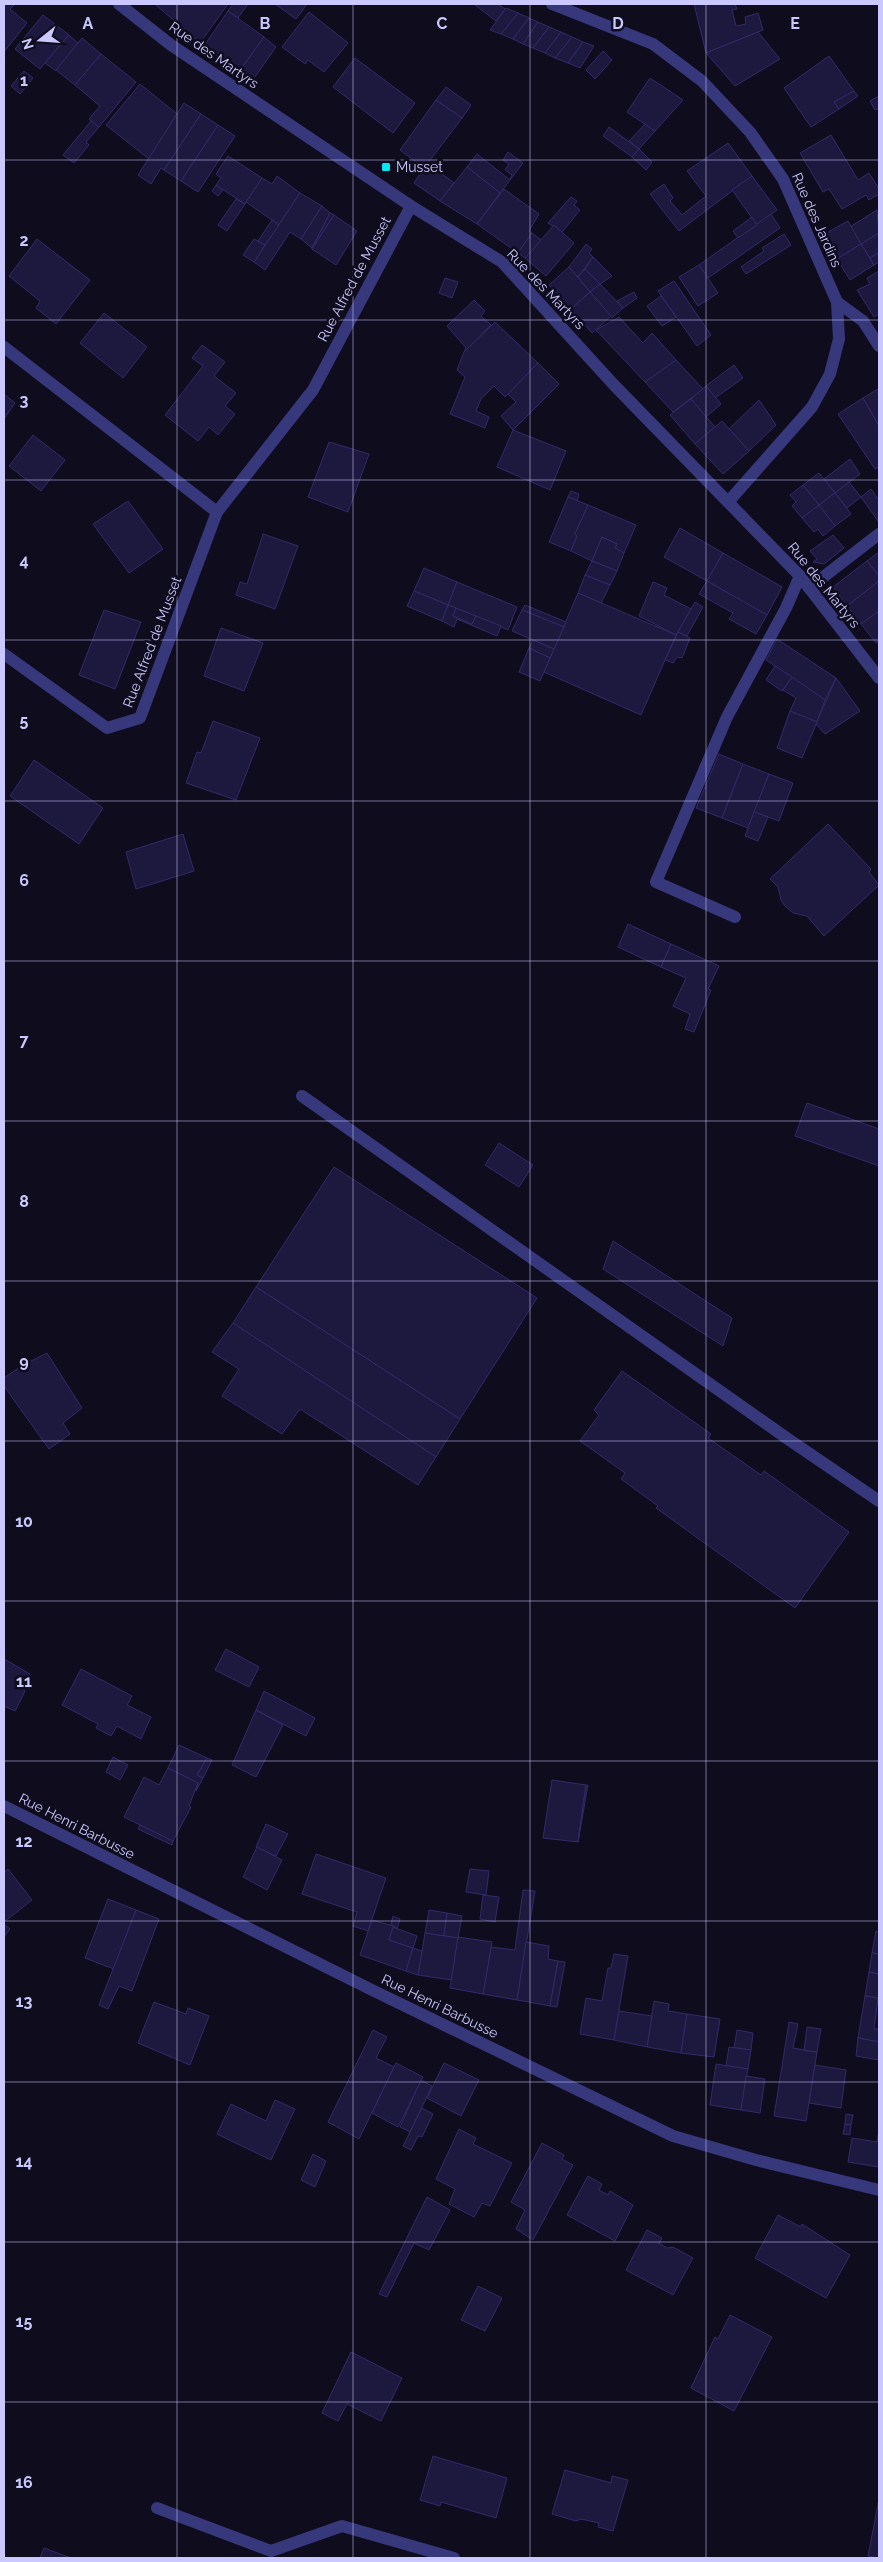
<svg xmlns="http://www.w3.org/2000/svg" width="883" height="2562" viewBox="0 0 883 2562" font-family="Raleway,sans-serif">
  <rect width="100%" height="100%" fill="#0e0c1d"/>
  <g fill="#1d183e" stroke="#332a6a">
    <polygon points="4,4 15,4 10,9 27,23 4,52"/>
    <polygon points="157,4 228,4 200,43 156,5"/>
    <polygon points="233,4 248,4 238,18 228,11"/>
    <polygon points="275,4 307,4 296,19"/>
    <polygon points="474,4 498,4 505,9 496,21"/>
    <polygon points="694,4 735,4 737,9 732,10 736,26 746,24 745,17 758,13 763,30 706,53"/>
    <polygon points="506,8 518,13 501,34 490,30"/>
    <polygon points="228,11 264,37 239,72 204,46"/>
    <polygon points="309,12 348,43 324,72 308,60 305,64 282,47"/>
    <polygon points="518,13 529,18 513,39 501,34"/>
    <polygon points="43,15 69,35 40,69 15,49"/>
    <polygon points="529,18 538,22 523,44 513,39"/>
    <polygon points="538,22 549,27 533,48 523,44"/>
    <polygon points="549,27 561,32 545,53 533,48"/>
    <polygon points="561,32 572,37 555,58 545,53"/>
    <polygon points="758,32 780,59 735,86 706,53"/>
    <polygon points="69,35 78,43 56,71 45,63"/>
    <polygon points="264,37 276,47 252,81 239,72"/>
    <polygon points="572,37 583,42 568,63 555,58"/>
    <polygon points="82,38 101,54 75,85 56,70"/>
    <polygon points="583,42 594,46 580,68 568,63"/>
    <polygon points="603,51 612,60 595,79 586,70"/>
    <polygon points="101,54 136,82 99,127 89,119 100,106 75,85"/>
    <polygon points="829,56 854,91 834,102 839,109 811,127 784,88"/>
    <polygon points="355,58 415,103 393,133 333,87"/>
    <polygon points="24,71 33,78 20,94 11,86"/>
    <polygon points="650,78 683,100 655,131 627,112"/>
    <polygon points="140,84 177,114 149,159 106,125"/>
    <polygon points="446,87 471,105 462,118 436,100"/>
    <polygon points="854,91 858,96 839,109 834,102"/>
    <polygon points="879,96 879,108 875,110 870,101"/>
    <polygon points="436,100 462,118 428,163 454,183 440,201 414,183 424,168 400,150"/>
    <polygon points="184,103 201,114 164,170 161,168 151,184 138,175"/>
    <polygon points="201,114 218,125 181,181 164,170"/>
    <polygon points="91,121 99,127 86,142 89,145 74,163 63,155"/>
    <polygon points="645,124 655,131 639,149 629,141"/>
    <polygon points="218,125 235,136 198,192 181,181"/>
    <polygon points="609,127 639,149 632,157 603,136"/>
    <polygon points="831,135 858,180 869,173 879,189 879,194 869,200 866,195 842,209 829,189 823,192 800,153"/>
    <polygon points="728,143 752,176 679,231 650,194 664,184 673,198 670,201 682,215 706,196 687,171"/>
    <polygon points="639,149 652,162 646,170 632,157"/>
    <polygon points="508,152 523,163 510,180 512,175 505,170 509,164 503,160"/>
    <polygon points="477,154 510,180 500,193 467,167"/>
    <polygon points="228,156 262,178 245,204 216,185 221,178 216,174"/>
    <polygon points="467,167 500,193 477,224 440,201"/>
    <polygon points="277,176 300,193 279,225 246,202 262,178 272,184"/>
    <polygon points="752,176 777,210 757,225 732,190"/>
    <polygon points="216,185 223,190 218,196 212,191"/>
    <polygon points="504,189 539,214 529,231 532,233 518,253 477,224"/>
    <polygon points="300,193 322,206 301,239 290,232 265,270 254,262"/>
    <polygon points="571,197 577,201 574,205 580,210 562,232 548,223"/>
    <polygon points="236,199 245,204 227,231 218,225"/>
    <polygon points="322,206 330,213 312,248 301,239"/>
    <polygon points="877,210 879,233 861,244 850,227"/>
    <polygon points="330,213 334,215 312,249 312,248"/>
    <polygon points="771,214 780,228 708,278 699,265"/>
    <polygon points="334,215 357,231 336,265 312,249"/>
    <polygon points="752,217 757,225 738,238 733,231"/>
    <polygon points="272,220 279,225 265,245 258,241"/>
    <polygon points="848,221 861,244 837,259 823,235"/>
    <polygon points="554,225 574,243 546,276 525,258"/>
    <polygon points="532,233 541,240 525,258 518,253"/>
    <polygon points="879,233 879,253 870,258 861,244"/>
    <polygon points="784,234 791,245 746,274 741,267 764,251 762,248"/>
    <polygon points="37,239 90,280 56,324 36,308 40,301 9,276"/>
    <polygon points="254,239 265,245 254,262 243,255"/>
    <polygon points="586,244 592,249 589,253 593,257 578,277 569,267"/>
    <polygon points="861,244 874,265 850,280 837,259"/>
    <polygon points="878,253 879,262 874,265 870,258"/>
    <polygon points="593,257 612,276 600,284 585,269"/>
    <polygon points="699,265 718,293 698,306 679,277"/>
    <polygon points="569,267 590,292 571,309 549,285"/>
    <polygon points="585,269 600,284 590,292 578,277"/>
    <polygon points="879,271 879,314 874,317 857,290 870,284 867,278"/>
    <polygon points="445,278 458,282 452,298 439,293"/>
    <polygon points="674,281 711,335 697,346 658,291"/>
    <polygon points="600,284 623,308 612,318 590,292"/>
    <polygon points="590,292 611,316 592,333 571,309"/>
    <polygon points="634,292 637,298 623,308 617,301"/>
    <polygon points="661,296 676,317 662,326 647,306"/>
    <polygon points="474,300 485,311 481,316 491,325 464,352 466,348 447,326"/>
    <polygon points="104,313 147,347 123,378 80,343"/>
    <polygon points="619,317 643,343 652,333 676,360 645,382 596,330"/>
    <polygon points="495,322 538,363 505,397 494,386 481,399 476,411 489,417 485,428 450,414 465,377 457,370 464,352"/>
    <polygon points="202,345 225,362 214,376 236,393 225,406 235,414 218,435 209,427 198,441 165,415 203,366 192,358"/>
    <polygon points="676,360 703,389 673,412 645,382"/>
    <polygon points="538,363 559,384 513,430 501,416 516,402 508,394"/>
    <polygon points="734,365 743,378 715,398 706,386"/>
    <polygon points="706,386 721,404 706,417 691,399"/>
    <polygon points="878,389 879,392 879,426 863,398"/>
    <polygon points="4,394 15,403 4,419"/>
    <polygon points="863,398 879,426 879,467 875,469 838,414"/>
    <polygon points="691,399 715,427 695,444 670,415"/>
    <polygon points="759,400 776,425 749,451 729,429"/>
    <polygon points="722,421 749,451 723,474 695,444"/>
    <polygon points="513,430 566,451 550,490 497,467"/>
    <polygon points="33,435 65,460 41,491 9,466"/>
    <polygon points="329,442 369,454 348,512 308,497"/>
    <polygon points="850,459 860,474 835,493 824,479"/>
    <polygon points="819,473 835,493 819,505 803,485"/>
    <polygon points="849,482 861,497 847,508 835,493"/>
    <polygon points="803,485 819,505 802,518 792,506 796,502 790,495"/>
    <polygon points="871,489 879,500 878,521 861,497"/>
    <polygon points="571,491 579,494 577,501 568,497"/>
    <polygon points="835,493 851,514 835,526 819,505"/>
    <polygon points="568,497 588,505 575,534 577,536 571,551 549,542"/>
    <polygon points="128,501 163,549 129,573 93,524"/>
    <polygon points="588,505 636,525 624,553 615,548 617,544 602,537 592,561 571,551 577,536 575,534"/>
    <polygon points="819,505 835,526 823,536 818,529 814,532 802,518"/>
    <polygon points="680,528 723,553 707,581 664,557"/>
    <polygon points="263,534 298,546 275,609 236,595 240,582 247,584"/>
    <polygon points="833,535 844,548 824,564 813,562 817,559 810,551"/>
    <polygon points="602,537 617,544 615,548 624,553 617,571 592,561"/>
    <polygon points="879,552 879,576 867,561"/>
    <polygon points="723,553 782,587 767,615 707,581"/>
    <polygon points="592,561 617,571 610,585 585,575"/>
    <polygon points="867,561 879,576 879,581 847,606 833,587"/>
    <polygon points="424,568 457,582 448,605 414,591"/>
    <polygon points="585,575 610,585 601,603 578,593"/>
    <polygon points="707,581 767,615 756,634 729,619 733,613 699,594"/>
    <polygon points="879,581 879,611 861,624 847,606"/>
    <polygon points="457,582 517,607 508,630 448,605"/>
    <polygon points="653,582 667,588 664,595 691,609 676,635 639,616"/>
    <polygon points="414,591 448,605 442,621 407,606"/>
    <polygon points="578,593 676,635 641,715 544,672"/>
    <polygon points="695,602 703,607 687,636 678,632"/>
    <polygon points="448,605 456,608 453,616 472,624 476,616 501,626 497,636 457,619 454,627 442,621"/>
    <polygon points="525,605 566,622 564,627 522,610"/>
    <polygon points="456,608 476,616 472,624 453,616"/>
    <polygon points="104,610 141,622 115,689 79,675"/>
    <polygon points="522,610 564,627 554,649 512,631"/>
    <polygon points="879,611 879,641 876,643 861,624"/>
    <polygon points="221,628 263,643 244,691 204,676"/>
    <polygon points="678,632 690,638 682,658 677,657 673,663 665,660"/>
    <polygon points="777,639 836,678 825,700 766,660"/>
    <polygon points="533,640 554,649 550,658 529,648"/>
    <polygon points="529,648 550,658 540,681 519,672"/>
    <polygon points="775,666 792,677 782,691 766,680"/>
    <polygon points="792,677 825,700 817,722 790,711 796,698 783,690"/>
    <polygon points="836,678 860,711 825,734 816,724"/>
    <polygon points="790,711 817,722 802,758 777,748"/>
    <polygon points="213,721 260,738 236,800 186,783 197,752 201,753"/>
    <polygon points="719,754 743,764 722,818 696,808"/>
    <polygon points="34,760 103,808 79,844 10,796"/>
    <polygon points="743,764 769,774 748,828 722,818"/>
    <polygon points="769,774 793,783 779,821 754,812"/>
    <polygon points="754,812 768,817 758,841 745,836"/>
    <polygon points="828,824 871,869 869,872 879,885 824,936 807,916 793,913 785,906 781,900 778,887 770,879"/>
    <polygon points="183,834 194,871 136,889 126,852"/>
    <polygon points="628,924 671,944 661,967 618,947"/>
    <polygon points="671,944 719,966 708,989 711,990 694,1032 685,1029 690,1014 673,1006 686,978 661,967"/>
    <polygon points="807,1103 879,1129 879,1166 795,1136"/>
    <polygon points="499,1143 533,1165 519,1187 485,1165"/>
    <polygon points="334,1167 537,1298 460,1419 256,1287"/>
    <polygon points="613,1241 732,1318 723,1346 603,1269"/>
    <polygon points="256,1287 460,1419 436,1457 233,1323"/>
    <polygon points="233,1323 436,1457 418,1485 300,1409 282,1434 222,1396 239,1369 212,1352"/>
    <polygon points="47,1353 82,1408 63,1423 70,1434 49,1449 4,1386 4,1378 23,1365"/>
    <polygon points="622,1371 711,1434 708,1438 761,1475 764,1471 849,1532 795,1608 656,1508 658,1506 621,1479 625,1473 580,1441 599,1415 594,1410"/>
    <polygon points="226,1649 259,1667 249,1687 215,1670"/>
    <polygon points="4,1659 30,1674 23,1689 25,1691 15,1711 4,1706"/>
    <polygon points="81,1669 132,1696 127,1705 151,1717 141,1739 117,1726 111,1736 96,1728 98,1724 62,1705"/>
    <polygon points="264,1691 315,1718 306,1736 256,1710"/>
    <polygon points="256,1710 283,1725 256,1777 232,1765"/>
    <polygon points="179,1745 207,1758 197,1775 203,1778 196,1791 198,1783 168,1768"/>
    <polygon points="113,1757 128,1765 120,1780 106,1772"/>
    <polygon points="207,1758 212,1760 203,1778 197,1775"/>
    <polygon points="168,1768 198,1783 189,1806 191,1807 173,1841 124,1817 144,1777 159,1785"/>
    <polygon points="552,1780 586,1785 578,1842 543,1838"/>
    <polygon points="586,1785 588,1785 578,1842"/>
    <polygon points="266,1824 288,1834 276,1856 256,1847"/>
    <polygon points="140,1825 173,1841 172,1845 138,1829"/>
    <polygon points="257,1847 282,1860 267,1890 243,1877"/>
    <polygon points="316,1854 386,1878 368,1931 353,1926 357,1912 302,1894"/>
    <polygon points="8,1869 32,1900 4,1922 4,1873"/>
    <polygon points="470,1869 489,1871 486,1895 466,1892"/>
    <polygon points="523,1890 535,1891 517,2000 483,1994 491,1947 515,1950"/>
    <polygon points="483,1895 499,1897 495,1922 480,1919"/>
    <polygon points="108,1899 136,1910 114,1969 85,1958"/>
    <polygon points="136,1910 159,1919 132,1991 119,1986 108,2009 99,2005"/>
    <polygon points="429,1910 447,1913 444,1936 425,1933"/>
    <polygon points="447,1913 462,1916 458,1938 444,1936"/>
    <polygon points="393,1916 400,1919 397,1929 391,1925"/>
    <polygon points="372,1920 394,1926 389,1940 413,1948 406,1971 360,1955"/>
    <polygon points="4,1924 10,1929 4,1937"/>
    <polygon points="393,1927 417,1936 413,1948 389,1940"/>
    <polygon points="876,1931 879,1932 879,1954 872,1953"/>
    <polygon points="425,1933 458,1938 452,1980 418,1975"/>
    <polygon points="458,1937 492,1942 483,1994 450,1988"/>
    <polygon points="526,1942 549,1946 548,1959 558,1961 550,2006 517,2000"/>
    <polygon points="413,1948 422,1951 418,1975 406,1971"/>
    <polygon points="872,1953 879,1954 879,1974 869,1972"/>
    <polygon points="614,1954 628,1956 614,2040 580,2034 586,1998 602,2001 608,1968 611,1968"/>
    <polygon points="558,1961 565,1962 557,2007 550,2006"/>
    <polygon points="869,1972 879,1974 879,1998 865,1996"/>
    <polygon points="865,1996 878,1998 874,2029 879,2029 879,2042 858,2038"/>
    <polygon points="654,2001 669,2004 668,2011 687,2014 681,2053 647,2047"/>
    <polygon points="154,2002 186,2014 188,2008 209,2016 190,2065 138,2043"/>
    <polygon points="619,2011 652,2016 647,2047 614,2040"/>
    <polygon points="687,2014 720,2019 714,2057 681,2053"/>
    <polygon points="789,2022 798,2024 793,2048 817,2052 806,2121 774,2116"/>
    <polygon points="807,2027 821,2029 817,2052 804,2050"/>
    <polygon points="373,2030 387,2037 376,2058 394,2067 359,2139 328,2122"/>
    <polygon points="737,2030 753,2033 751,2050 734,2048"/>
    <polygon points="858,2038 879,2042 879,2060 856,2056"/>
    <polygon points="729,2047 751,2050 748,2069 726,2066"/>
    <polygon points="396,2063 423,2077 398,2127 372,2113"/>
    <polygon points="444,2063 479,2080 461,2116 427,2098"/>
    <polygon points="716,2064 748,2069 741,2110 710,2105"/>
    <polygon points="815,2065 846,2070 841,2108 809,2103"/>
    <polygon points="746,2076 765,2079 760,2113 741,2110"/>
    <polygon points="421,2080 432,2086 410,2132 400,2127"/>
    <polygon points="275,2100 295,2109 271,2160 217,2134 231,2104 266,2121"/>
    <polygon points="422,2108 433,2114 422,2137 418,2136 411,2150 403,2146"/>
    <polygon points="846,2114 853,2115 851,2125 845,2124"/>
    <polygon points="845,2124 851,2125 850,2135 843,2134"/>
    <polygon points="459,2129 476,2138 473,2144 512,2163 490,2206 482,2203 474,2217 449,2204 455,2189 436,2179"/>
    <polygon points="879,2130 879,2167 848,2162 852,2138 877,2142"/>
    <polygon points="542,2143 564,2155 562,2159 573,2165 533,2240 516,2229 525,2210 511,2202"/>
    <polygon points="313,2154 326,2161 315,2187 301,2180"/>
    <polygon points="588,2176 602,2184 599,2190 608,2195 610,2191 633,2205 615,2241 567,2215"/>
    <polygon points="427,2197 450,2210 429,2250 414,2243 387,2297 379,2294"/>
    <polygon points="778,2215 801,2227 802,2224 850,2255 826,2298 755,2258"/>
    <polygon points="647,2230 662,2238 659,2243 667,2248 673,2247 693,2258 673,2295 626,2270"/>
    <polygon points="478,2286 502,2298 485,2331 461,2320"/>
    <polygon points="730,2315 772,2337 734,2411 691,2388 715,2337 718,2339"/>
    <polygon points="351,2352 402,2378 381,2421 347,2404 338,2421 322,2413"/>
    <polygon points="433,2456 507,2478 496,2518 441,2502 440,2506 420,2500"/>
    <polygon points="565,2470 611,2483 612,2476 628,2480 613,2531 598,2527 599,2523 581,2519 576,2521 552,2514"/>
    <polygon points="879,2499 879,2558 868,2556"/>
    <polygon points="44,2548 71,2558 40,2558"/>
  </g>
  <g fill="none" stroke-linecap="round" stroke-linejoin="round">
    <g stroke="#37387c" stroke-width="12">
      <polyline points="735,917 656,882 727,717 786,608 800,576"/>
      <polyline points="302,1096 788,1439 879,1501"/>
    </g>
    <g stroke="#37387c" stroke-width="12">
      <polyline points="552,4 653,44 702,81 750,132 783,179 837,302 839,339 830,374 812,407 729,501"/>
      <polyline points="837,302 863,321 879,346"/>
      <polyline points="4,347 217,512"/>
      <polyline points="809,588 879,534"/>
      <polyline points="4,654 107,728 140,718 217,512 313,390 411,206"/>
      <polyline points="157,2508 271,2551 342,2526 454,2558"/>
    </g>
    <g stroke="#37387c" stroke-width="12">
      <polyline points="119,4 171,45 411,206 502,262 614,385 800,576 879,678"/>
      <polyline points="4,1806 372,1990 673,2136 756,2160 879,2190"/>
    </g>
  </g>
  <path fill="none" stroke="#cbc8ff" stroke-width="1" stroke-opacity="0.55" d="M 177,4 L 177,2558M 353,4 L 353,2558M 530,4 L 530,2558M 706,4 L 706,2558M 4,160 L 879,160M 4,320 L 879,320M 4,480 L 879,480M 4,640 L 879,640M 4,801 L 879,801M 4,961 L 879,961M 4,1121 L 879,1121M 4,1281 L 879,1281M 4,1441 L 879,1441M 4,1601 L 879,1601M 4,1761 L 879,1761M 4,1921 L 879,1921M 4,2082 L 879,2082M 4,2242 L 879,2242M 4,2402 L 879,2402"/>
  <rect fill="#02e7f1" stroke="#0e0c1d" stroke-width="2" x="381" y="162" width="10" height="10" rx="2.5"/>
  <g text-anchor="middle" stroke-width="5" stroke-linejoin="round" paint-order="stroke">
    <g font-size="14" fill="#cbc8ff" stroke="#0e0c1d">
      <text transform="translate(214 55) rotate(35)" y="5">Rue des Martyrs</text>
      <text transform="translate(817 220) rotate(66)" y="5">Rue des Jardins</text>
      <text transform="translate(354 279) rotate(-62)" y="5">Rue Alfred de Musset</text>
      <text transform="translate(546 289) rotate(46)" y="5">Rue des Martyrs</text>
      <text transform="translate(824 585) rotate(51)" y="5">Rue des Martyrs</text>
      <text transform="translate(152 642) rotate(-69)" y="5">Rue Alfred de Musset</text>
      <text transform="translate(77 1826) rotate(27)" y="5">Rue Henri Barbusse</text>
      <text transform="translate(440 2006) rotate(26)" y="5">Rue Henri Barbusse</text>
    </g>
    <g font-size="14" fill="#cbc8ff" stroke="#0e0c1d" text-anchor="start">
      <text x="396" y="172">Musset</text>
    </g>
  </g>
  <g font-size="16" text-anchor="middle" font-weight="bold" fill="#cbc8ff" stroke="#0e0c1d" stroke-width="5" stroke-linejoin="round" paint-order="stroke">
    <text x="88" y="29">A</text>
    <text x="265" y="29">B</text>
    <text x="442" y="29">C</text>
    <text x="618" y="29">D</text>
    <text x="795" y="29">E</text>
    <text x="24" y="86">1</text>
    <text x="24" y="246">2</text>
    <text x="24" y="406">3</text>
    <text x="24" y="566">4</text>
    <text x="24" y="726">5</text>
    <text x="24" y="886">6</text>
    <text x="24" y="1046">7</text>
    <text x="24" y="1207">8</text>
    <text x="24" y="1367">9</text>
    <text x="24" y="1527">10</text>
    <text x="24" y="1687">11</text>
    <text x="24" y="1847">12</text>
    <text x="24" y="2007">13</text>
    <text x="24" y="2167">14</text>
    <text x="24" y="2327">15</text>
    <text x="24" y="2488">16</text>
  </g>
  <rect width="883" height="2562" fill="none" stroke="#cbc8ff" stroke-width="10"/>
  <g transform="translate(40 40) rotate(253)" stroke="#0e0c1d" stroke-width="4" paint-order="stroke">
  <path d="M0-4L9 19L0 12L-9 19Z" fill="#cbc8ff"/>
  <text y="-8" font-size="14" font-weight="bold" text-anchor="middle" fill="#cbc8ff">N</text>
  </g>
</svg>
